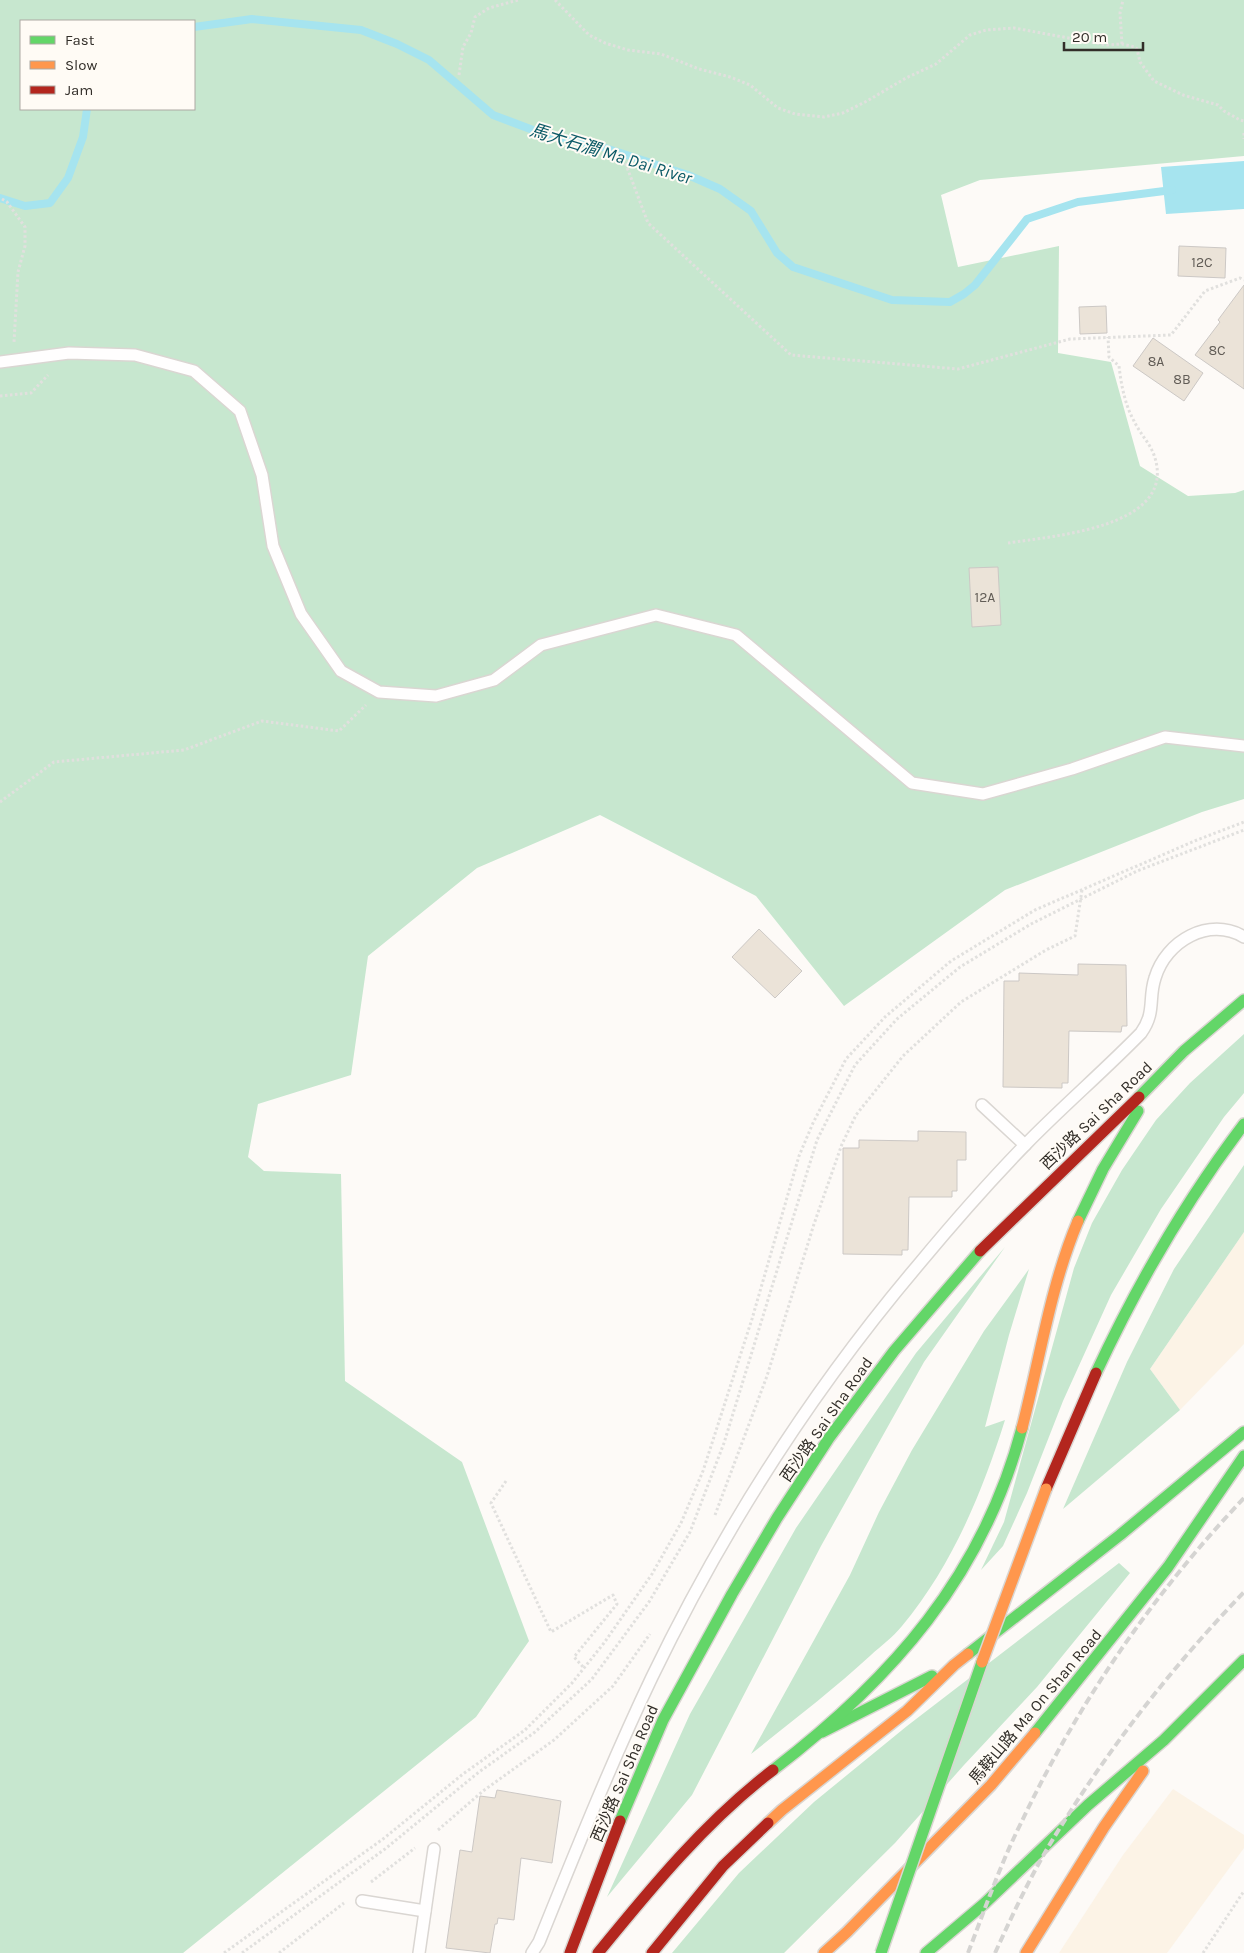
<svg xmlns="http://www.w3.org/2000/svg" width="1244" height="1953" viewBox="0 0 1244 1953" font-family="Karla,'Noto Sans TC',sans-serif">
  <rect width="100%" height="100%" fill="#fdfaf7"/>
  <g fill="#fcf3e6">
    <polygon points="1244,1232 1244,1344 1180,1410 1150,1369"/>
    <polygon points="1173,1789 1244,1835 1244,1848 1167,1953 1059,1953 1123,1855"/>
  </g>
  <g fill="#c7e7cf" fill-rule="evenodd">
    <path d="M 0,0 L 1244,0 L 1244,156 L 980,180 L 941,195 L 958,267 L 1059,246 L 1058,353 L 1111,362 L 1140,466 L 1188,496 L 1235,493 L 1244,490 L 1244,799 L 1202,812 L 1005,890 L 844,1006 L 756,896 L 600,815 L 477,868 L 368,956 L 351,1075 L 258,1104 L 248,1157 L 264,1171 L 341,1174 L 345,1381 L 462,1462 L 529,1641 L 476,1717 L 183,1953 L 0,1953 ZM 21,21 L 194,21 L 194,109 L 21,109 Z"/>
    <polygon points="1244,1034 1244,1093 1224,1117 1161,1209 1111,1295 1063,1401 1027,1493 1003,1546 981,1570 1004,1522 1074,1268 1092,1223 1122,1170 1156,1120 1190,1083"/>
    <polygon points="1244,1165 1244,1232 1150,1369 1180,1410 1063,1509 1127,1362 1174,1269"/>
    <polygon points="1005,1247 924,1362 821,1546 692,1795 607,1897 690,1714 796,1528 916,1353"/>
    <path d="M 1029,1269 L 1009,1335 L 985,1427 L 1005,1420 C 982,1493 952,1566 902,1626 C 893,1637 881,1646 871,1655 C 833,1690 791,1722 751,1754 L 850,1575 L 879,1512 L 912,1450 L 984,1331 Z"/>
    <polygon points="1119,1563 1130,1573 1037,1687 964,1765 895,1843 784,1953 672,1953 739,1873 814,1802 907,1726"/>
  </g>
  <polygon fill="#a6e4ef" points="1244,161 1244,209 1166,214 1161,167"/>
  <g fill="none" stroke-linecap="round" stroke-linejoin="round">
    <g stroke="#a6e4ef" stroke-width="8">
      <polyline points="194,27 252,19 361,30 397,44 429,60 493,115 541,133 599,146 688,175 720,189 751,211 777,253 793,267 892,300 950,302 964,294 975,285 1027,219 1078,202 1172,190"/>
      <polyline points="0,198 25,206 50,203 68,178 83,137 87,109"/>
    </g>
  </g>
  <g fill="#ebe3d8" stroke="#ccc8c5">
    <polygon points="1179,246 1226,248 1225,278 1178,276"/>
    <polygon points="1244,285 1244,389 1195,355 1220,322 1218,320"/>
    <polygon points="1106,306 1107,333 1080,334 1079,307"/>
    <polygon points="1153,338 1203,373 1184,401 1133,366"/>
    <polygon points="998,567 1001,625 972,627 969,568"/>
    <polygon points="759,929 802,971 775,998 732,957"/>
    <polygon points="1078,964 1126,965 1127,1026 1122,1026 1121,1032 1069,1031 1068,1083 1062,1083 1062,1088 1003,1087 1004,981 1019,981 1019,973 1078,975"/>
    <polygon points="918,1131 966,1132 966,1160 957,1160 957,1191 952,1191 952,1197 909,1197 908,1250 902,1250 902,1255 843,1254 843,1148 859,1148 859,1140 918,1141"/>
    <polygon points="497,1790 561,1801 552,1863 521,1858 514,1920 498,1918 497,1924 495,1924 490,1953 446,1948 460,1850 472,1852 480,1796 495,1798"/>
  </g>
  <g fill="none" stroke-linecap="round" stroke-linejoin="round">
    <g stroke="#dad6d2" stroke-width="14">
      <g id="lane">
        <polyline points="0,362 69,353 135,355 194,371 240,411 262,475 273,546 301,614 341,671 379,692 436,696 494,680 541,645 656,615 736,635 912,783 983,794 1072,769 1165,737 1244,746"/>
        <polyline points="982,1105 1025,1145"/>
        <polyline points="362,1901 425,1911"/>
        <polyline points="419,1953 434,1849"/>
        <path d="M 532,1953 L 539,1942 C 575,1853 611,1763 652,1677 C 723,1530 813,1389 919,1264 C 953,1223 988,1183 1026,1144 C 1063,1106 1104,1071 1141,1033 C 1156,1012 1148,999 1155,978 C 1166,941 1209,916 1244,937"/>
      </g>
    </g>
    <g stroke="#dad6d2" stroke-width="14">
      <g id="fast">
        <polyline points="1139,1097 1184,1051 1244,1000"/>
        <polyline points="1078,1221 1103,1169 1138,1111"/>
        <path d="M 1096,1373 C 1138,1283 1184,1203 1244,1124"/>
        <polyline points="968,1654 1120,1535 1244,1432"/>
        <polyline points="822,1732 932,1676"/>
        <polyline points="1035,1733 1168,1567 1244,1456"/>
        <path d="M 773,1770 C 892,1679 983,1576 1022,1428"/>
        <polyline points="620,1821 663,1720 732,1594 777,1518 829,1438 894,1351 980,1251"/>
        <polyline points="926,1953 985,1903 1088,1805 1164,1740 1244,1660"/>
      </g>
    </g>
    <g stroke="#dad6d2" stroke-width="14">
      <g id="slow">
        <path d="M 1022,1428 C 1040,1359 1050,1287 1078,1221"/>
        <polyline points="768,1823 782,1810 907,1711 954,1665 968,1654"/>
        <polyline points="824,1953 847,1932 991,1785 1035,1733"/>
        <polyline points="1026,1953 1104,1827 1143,1771"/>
      </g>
    </g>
    <g stroke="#dad6d2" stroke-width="14">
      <g id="jam">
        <polyline points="980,1251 1139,1097"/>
        <polyline points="1046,1489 1096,1373"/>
        <polyline points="570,1953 620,1821"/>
        <path d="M 598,1953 C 651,1888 706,1821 773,1770"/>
        <polyline points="652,1953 723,1866 768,1823"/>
      </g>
    </g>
    <g stroke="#e1e0de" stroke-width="3" stroke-dasharray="2.5 2.5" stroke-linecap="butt">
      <polyline points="555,0 589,35 605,43 628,50 661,54 699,69 730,77 750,85 778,108 795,114 824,117 843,113 867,101 906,78 936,64 970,35 986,30 1014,28 1107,45 1122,44 1135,47 1137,49 1140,62 1154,81 1183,95 1218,105 1224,111 1240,120 1244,121"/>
      <polyline points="1122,44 1120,13 1123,0"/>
      <polyline points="459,75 463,47 471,33 475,17 489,8 518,0"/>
      <polyline points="1244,133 1244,139"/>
      <polyline points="622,154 648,223 791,355 958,369 1070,339 1171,335 1205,291 1240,278 1244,280"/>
      <polyline points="2,199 7,202 25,227 25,246 18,272 14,342"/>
      <polyline points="0,396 31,393 48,375"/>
      <path d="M 1008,543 C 1052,536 1176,528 1155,458 C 1151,444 1140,434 1134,421 C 1125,405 1121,384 1119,366 L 1109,357 L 1108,337"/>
      <polyline points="0,802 54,762 184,750 262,721 339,731 366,705"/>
      <polyline points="506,1481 491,1503 551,1632 613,1595 617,1604 574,1657 584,1668"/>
      <polyline points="715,1515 767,1376 814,1224 842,1144 856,1115 903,1056 961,1002 1046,950 1075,936 1082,890"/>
      <polyline points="438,1830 483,1791 554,1740 613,1686 650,1634"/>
      <polyline points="371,1882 415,1848"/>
      <polyline points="224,1953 383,1839 463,1774 525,1730 572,1683 604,1643 652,1574 681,1523 703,1471 752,1319 799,1156 813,1123 846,1059 885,1017 951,961 1035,910 1197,840 1244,822"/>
      <polyline points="242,1953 385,1849 479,1772 535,1732 592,1679 649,1602 690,1532 724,1443 817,1140 855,1065 897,1019 960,967 1031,924 1137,871 1244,830"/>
      <polyline points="279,1953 344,1903"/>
      <polyline points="1203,1953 1244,1891"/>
    </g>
    <use href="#lane" stroke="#fffefe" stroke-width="11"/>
    <use href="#fast" stroke="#63d668" stroke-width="11"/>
    <use href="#slow" stroke="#ff974d" stroke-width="11"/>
    <use href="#jam" stroke="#b3261e" stroke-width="11"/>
    <g stroke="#d5d4d2" stroke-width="4" stroke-dasharray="8 4" stroke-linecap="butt">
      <path d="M 968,1953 C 985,1909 1000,1865 1021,1823 C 1078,1703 1153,1594 1244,1498"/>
      <path d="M 995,1953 C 1012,1916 1029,1879 1050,1844 C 1105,1753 1170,1669 1244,1592"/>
    </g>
    <g stroke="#dad6d2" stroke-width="14" stroke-linecap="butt">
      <polyline id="fast-bridge" points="881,1953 982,1662"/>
    </g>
    <g stroke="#dad6d2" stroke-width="14" stroke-linecap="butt">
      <polyline id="slow-bridge" points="982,1662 1046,1489"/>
    </g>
    <use href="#fast-bridge" stroke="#63d668" stroke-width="11"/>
    <use href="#slow-bridge" stroke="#ff974d" stroke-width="11"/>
  </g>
  <g text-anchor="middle" stroke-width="4" stroke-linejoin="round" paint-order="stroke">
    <g font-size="14" fill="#615c56">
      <text x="1202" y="267">12C</text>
      <text x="1217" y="355">8C</text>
      <text x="1156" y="366">8A</text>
      <text x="1182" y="384">8B</text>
      <text x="985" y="602">12A</text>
    </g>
    <g font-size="16" fill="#322e29" stroke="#fffbf5">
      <text transform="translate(1096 1115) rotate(-44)" y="6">西沙路 Sai Sha Road</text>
      <text transform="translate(826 1419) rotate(-55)" y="6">西沙路 Sai Sha Road</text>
      <text transform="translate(1035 1706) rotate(-50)" y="6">馬鞍山路 Ma On Shan Road</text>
      <text transform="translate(624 1773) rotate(-67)" y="6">西沙路 Sai Sha Road</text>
    </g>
    <g font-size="18" font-style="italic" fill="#0c5a67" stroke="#fffbf5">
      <text transform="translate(611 154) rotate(17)" y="6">馬大石澗 Ma Dai River</text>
    </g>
  </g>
  <rect x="20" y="20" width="175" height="90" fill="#fffbf5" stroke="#ada9a3"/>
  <rect x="30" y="36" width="25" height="8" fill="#63d668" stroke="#ada9a3"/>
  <text x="65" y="45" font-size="15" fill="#322e29">Fast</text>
  <rect x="30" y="61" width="25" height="8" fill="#ff974d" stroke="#ada9a3"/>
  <text x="65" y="70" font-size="15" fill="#322e29">Slow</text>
  <rect x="30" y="86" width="25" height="8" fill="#b3261e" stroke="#ada9a3"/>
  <text x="65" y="95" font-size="15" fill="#322e29">Jam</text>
  <path d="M1064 42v8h79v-8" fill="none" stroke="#322e29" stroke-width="2.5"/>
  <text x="1072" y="42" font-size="15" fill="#322e29" stroke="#fffbf5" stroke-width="4" paint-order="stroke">20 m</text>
</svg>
